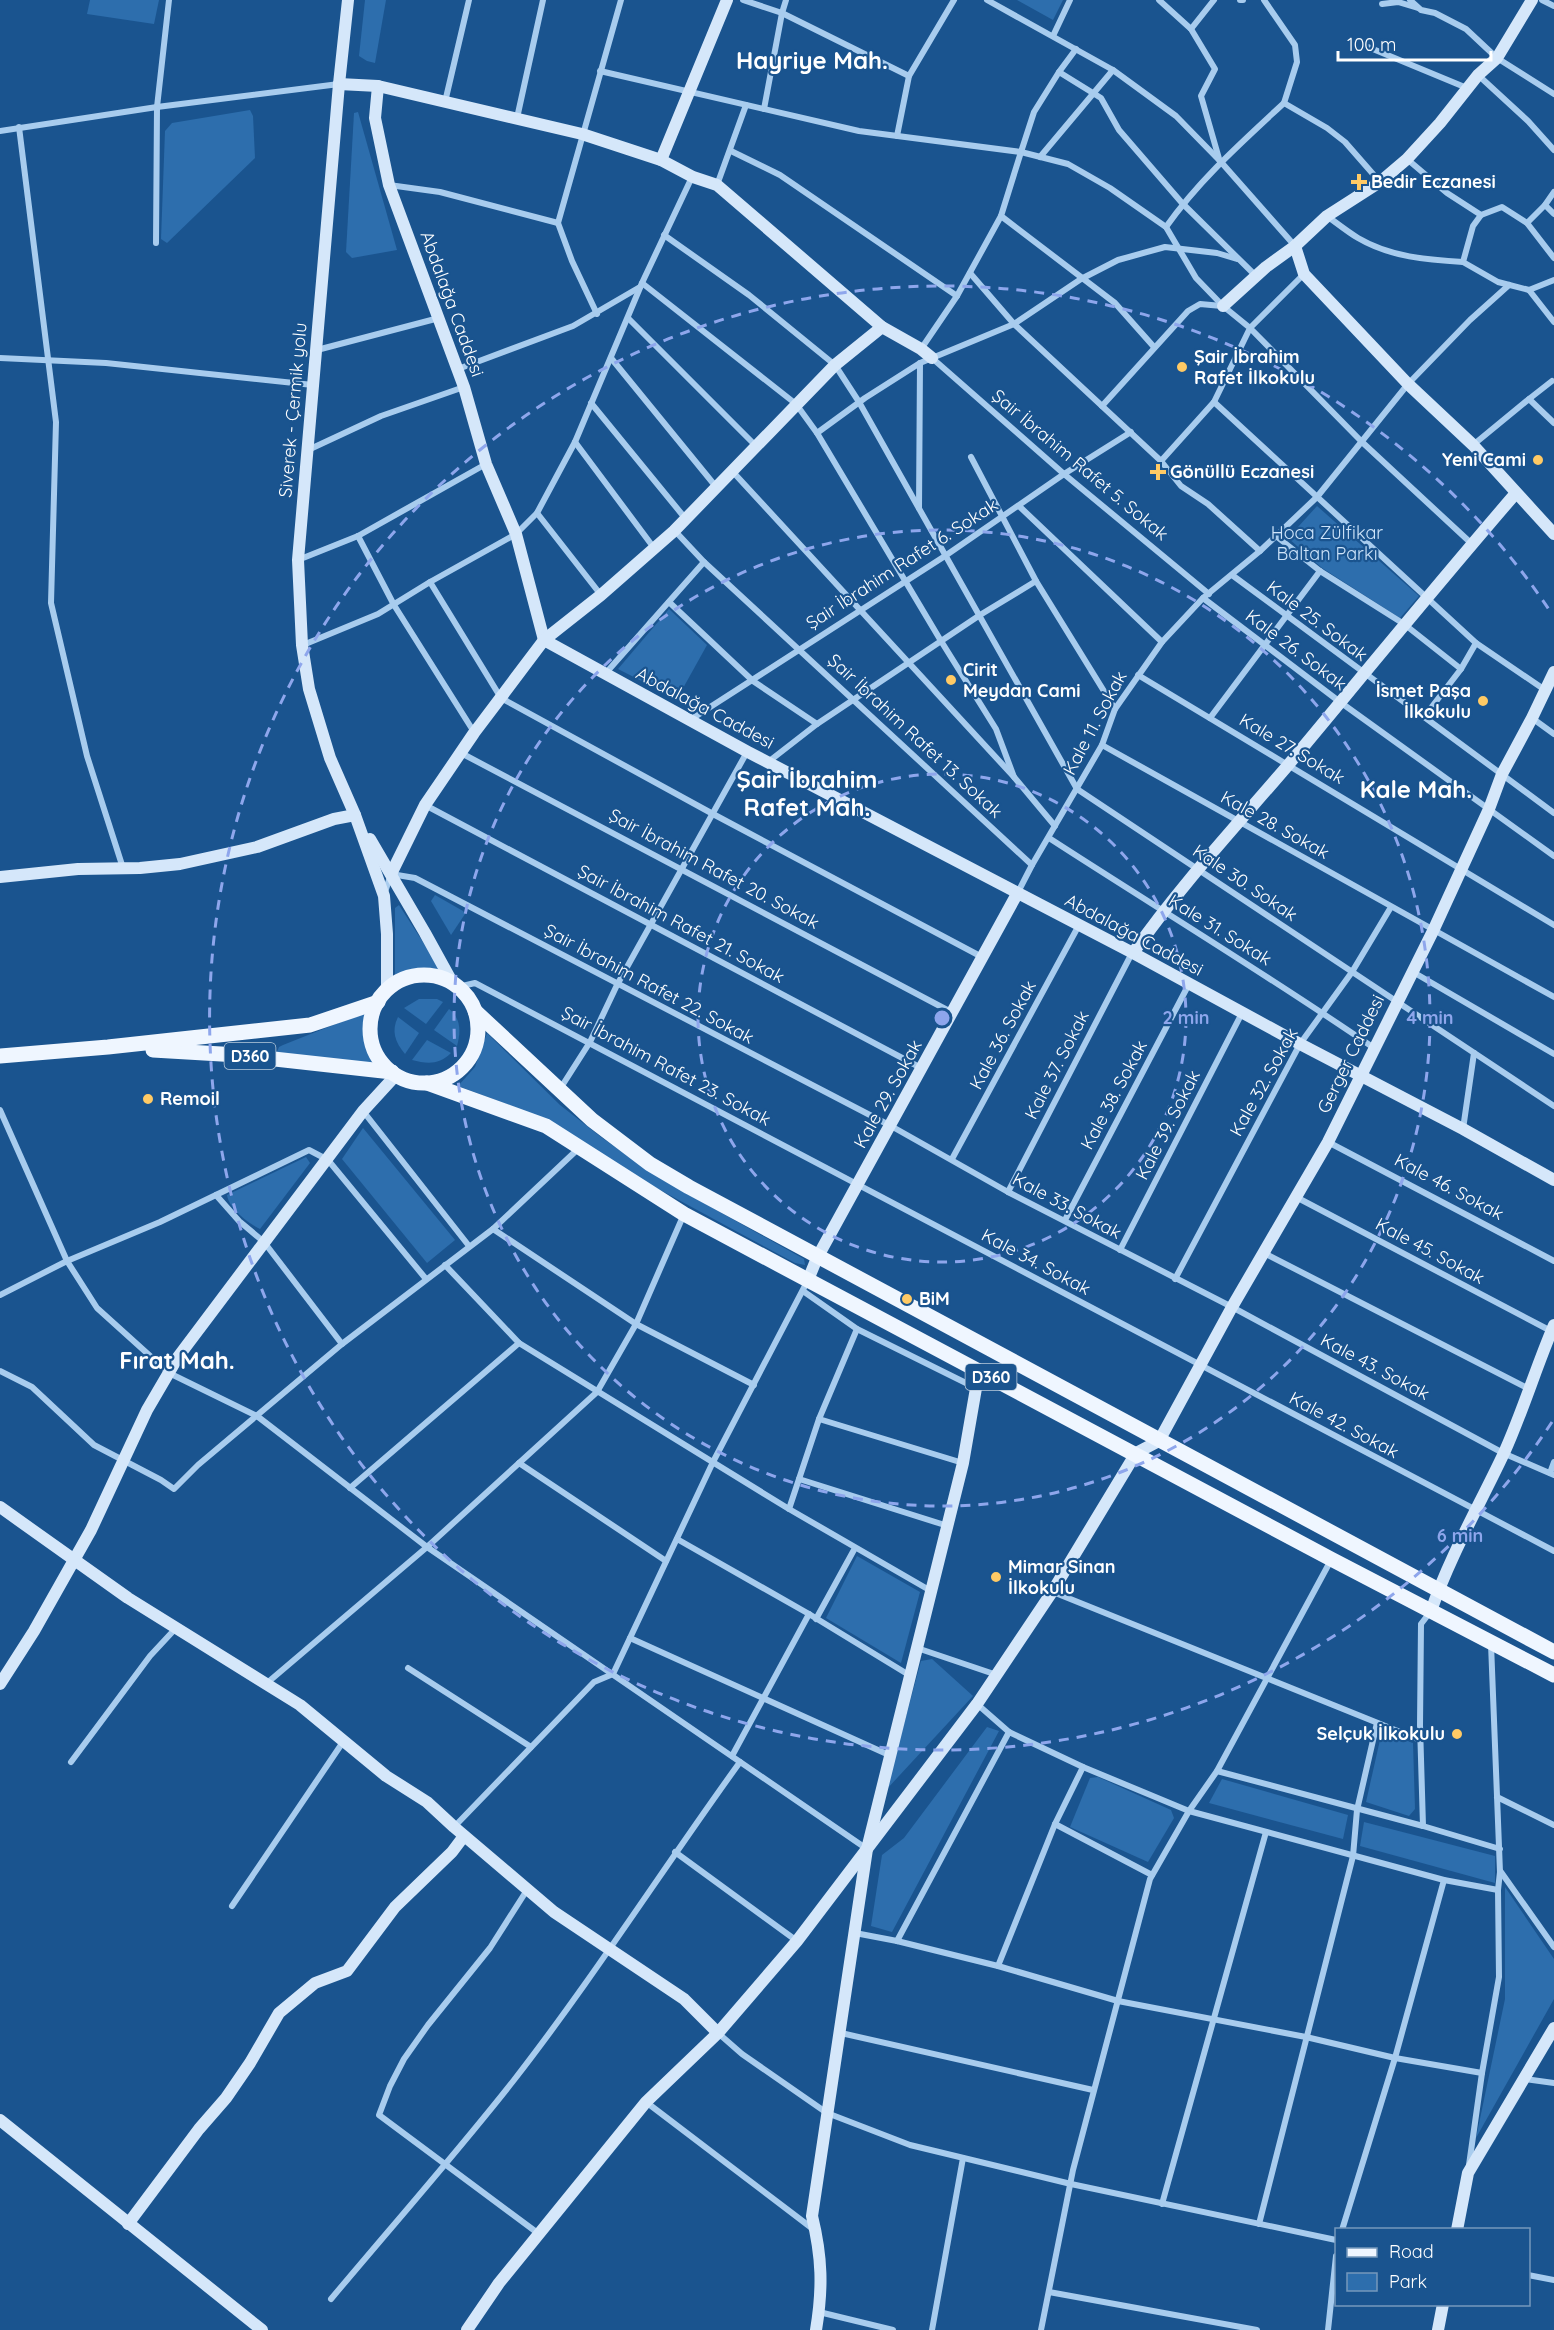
<svg xmlns="http://www.w3.org/2000/svg" width="1554" height="2330" viewBox="0 0 1554 2330" font-family="Quicksand,sans-serif">
  <rect width="100%" height="100%" fill="#1a548f"/>
  <g fill="#2d6ead">
    <polygon points="90,0 159,0 154,24 87,14"/>
    <polygon points="365,0 386,0 375,63 367,61 359,56"/>
    <polygon points="1017,0 1063,0 1053,20"/>
    <polygon points="250,110 253,116 255,158 167,243 161,239 165,131 172,123"/>
    <polygon points="358,112 397,250 352,258 346,252 354,113"/>
    <polygon points="1317,506 1419,596 1400,618 1322,568 1288,538"/>
    <polygon points="669,609 707,645 677,699 618,669"/>
    <polygon points="435,895 463,911 465,914 451,935 431,901"/>
    <polygon points="399,905 441,970 426,969 395,978 395,908"/>
    <polygon points="419,999 437,999 443,1002 426,1024 404,1008"/>
    <path d="M 449,1009 C 461,1018 461,1032 457,1046 L 434,1030 Z"/>
    <polygon points="366,1012 367,1044 376,1067 276,1054 279,1047 283,1045"/>
    <path d="M 398,1017 L 419,1033 L 405,1054 C 395,1042 391,1031 398,1017 Z"/>
    <polygon points="487,1033 560,1105 601,1137 659,1178 804,1259 805,1265 795,1263 651,1185 559,1127 512,1106 458,1086 475,1067"/>
    <path d="M 427,1040 L 451,1053 C 439,1065 427,1064 412,1060 Z"/>
    <polygon points="363,1128 455,1240 427,1263 342,1159"/>
    <path d="M 306,1157 L 310,1163 L 260,1229 C 248,1223 229,1209 227,1195 Z"/>
    <polygon points="857,1556 920,1592 901,1663 826,1618"/>
    <polygon points="932,1659 973,1696 886,1790 921,1661"/>
    <polygon points="987,1727 999,1731 892,1932 871,1926 882,1855 904,1838"/>
    <polygon points="1382,1731 1413,1743 1415,1809 1409,1816 1366,1802"/>
    <polygon points="1098,1777 1171,1810 1174,1818 1148,1862 1070,1827 1090,1778"/>
    <polygon points="1222,1779 1348,1815 1343,1839 1209,1803"/>
    <polygon points="1364,1822 1495,1856 1495,1883 1360,1846"/>
    <polygon points="1505,1887 1554,1959 1554,1999 1476,2138 1505,1999"/>
  </g>
  <g fill="none" stroke-linecap="round" stroke-linejoin="round">
    <g stroke="#a8ccee" stroke-width="6">
      <polyline points="743,0 782,13 909,76"/>
      <polyline points="987,0 1113,70 1176,116 1221,162 1295,246"/>
      <polyline points="1159,0 1191,29 1215,69 1201,96 1220,162"/>
      <polyline points="1240,0 1243,0"/>
      <polyline points="1264,0 1295,45 1297,62 1284,103 1327,128 1345,142 1380,182"/>
      <polyline points="1410,0 1421,10 1435,13 1466,29 1497,58 1554,94"/>
      <polyline points="1542,0 1554,6"/>
      <polyline points="1382,4 1398,2 1418,8"/>
      <polyline points="1191,29 1214,0"/>
      <polyline points="1053,36 1070,0"/>
      <polyline points="1368,47 1467,88"/>
      <polyline points="1076,49 1059,72 1101,98 1119,130 1182,203 1256,276"/>
      <polyline points="600,71 859,131 1021,152 1034,112 1059,72"/>
      <polyline points="1478,75 1528,121 1554,150"/>
      <polyline points="445,102 469,0"/>
      <polyline points="764,109 782,13 786,0"/>
      <polyline points="517,118 543,0"/>
      <polyline points="19,127 56,422 51,603 87,756 123,868"/>
      <polyline points="0,131 157,107 339,84"/>
      <polyline points="897,136 909,76 954,0"/>
      <polyline points="731,151 780,175 957,296"/>
      <polyline points="1040,157 1113,70"/>
      <polyline points="1407,159 1447,193 1481,215 1502,207 1527,223 1554,258"/>
      <polyline points="389,185 440,192 558,223"/>
      <polyline points="717,185 746,105"/>
      <polyline points="1545,205 1554,214"/>
      <polyline points="1481,215 1473,226 1463,262 1498,282 1529,290"/>
      <path d="M 1327,216 C 1338,224 1348,232 1358,238 C 1390,257 1428,260 1463,262"/>
      <polyline points="1527,223 1545,205 1554,192"/>
      <path d="M 1166,227 C 1199,180 1242,142 1284,103"/>
      <polyline points="664,235 749,295 835,365 859,402 1077,789 1554,1106"/>
      <polyline points="156,243 157,107 169,0"/>
      <polyline points="970,273 1014,324 1161,461 1181,486 1208,504 1260,551"/>
      <polyline points="1304,274 1250,328 1362,442 1472,544"/>
      <polyline points="1554,280 1529,290 1554,322"/>
      <polyline points="642,283 796,404 817,433 941,641 996,729 1014,777"/>
      <polyline points="597,314 572,261 558,223 621,0"/>
      <polyline points="628,318 756,446"/>
      <polyline points="1154,347 1115,303 1001,216 1021,152 1068,164 1110,188 1166,227 1196,278 1223,306 1250,328 1214,402 1161,461"/>
      <polyline points="921,349 957,296 1001,216"/>
      <polyline points="317,350 439,318"/>
      <polyline points="0,358 106,363 313,385"/>
      <polyline points="611,358 717,488"/>
      <polyline points="932,358 1064,474 1209,594"/>
      <polyline points="458,369 573,326 640,287"/>
      <polyline points="1529,399 1552,381"/>
      <polyline points="1214,402 1476,643 1545,690"/>
      <polyline points="591,403 685,518"/>
      <polyline points="1102,406 1188,311 1200,304 1222,306"/>
      <polyline points="817,433 865,398 920,363 1014,324 1081,279 1118,260 1165,247 1217,253 1237,259"/>
      <polyline points="575,442 654,548"/>
      <polyline points="1473,445 1529,399 1554,423"/>
      <polyline points="308,450 381,416 464,387"/>
      <polyline points="971,457 1036,581 1115,709"/>
      <polyline points="733,472 1014,777 1055,826"/>
      <polyline points="1019,506 1162,642"/>
      <polyline points="919,508 920,363"/>
      <polyline points="537,513 601,595"/>
      <polyline points="675,531 704,562 1032,865"/>
      <polyline points="358,536 394,605 474,732"/>
      <polyline points="1276,536 1320,571 1404,624 1461,669"/>
      <polyline points="298,560 358,536 486,464"/>
      <polyline points="1232,575 1554,813"/>
      <polyline points="430,582 516,534 537,513 575,442 642,283 692,177"/>
      <polyline points="1203,598 1340,702 1554,856"/>
      <polyline points="669,602 753,681 817,724"/>
      <polyline points="303,645 378,614 430,582 501,698 713,814 982,957"/>
      <polyline points="605,674 704,562"/>
      <polyline points="1138,675 1554,925"/>
      <polyline points="1424,717 1461,669 1476,643"/>
      <polyline points="1210,718 1320,571"/>
      <polyline points="1532,718 1554,734"/>
      <polyline points="690,720 945,556 1064,474 1131,432"/>
      <polyline points="1102,745 1554,997"/>
      <polyline points="461,753 953,1013"/>
      <polyline points="768,762 817,724 980,615 1036,581"/>
      <polyline points="425,805 923,1069"/>
      <path d="M 1049,838 C 1157,908 1268,975 1374,1048"/>
      <polyline points="385,892 391,874 415,878 891,1126 1008,1192 1232,1307 1503,1453 1554,1475"/>
      <polyline points="1017,894 1032,865 1102,745 1115,709 1162,642 1203,598 1260,551 1317,497 1408,384 1470,320 1509,285"/>
      <polyline points="1413,972 1554,1054"/>
      <polyline points="458,987 475,983 1554,1551"/>
      <polyline points="560,1089 590,1042 617,985 747,752"/>
      <polyline points="0,1110 67,1261 97,1308 169,1373 257,1416 427,1547 867,1849"/>
      <polyline points="363,1111 469,1246"/>
      <polyline points="1463,1129 1474,1053"/>
      <polyline points="1328,1142 1554,1261"/>
      <polyline points="952,1159 1079,925"/>
      <polyline points="1008,1192 1132,953"/>
      <polyline points="216,1195 239,1221 264,1242 342,1344"/>
      <polyline points="1296,1197 1551,1331"/>
      <polyline points="1065,1220 1189,984"/>
      <polyline points="493,1229 636,1324 754,1385"/>
      <polyline points="1120,1250 1242,1013"/>
      <polyline points="1264,1253 1529,1389"/>
      <polyline points="445,1265 519,1343 789,1509 931,1591"/>
      <polyline points="1175,1279 1300,1044 1352,972 1391,907"/>
      <polyline points="803,1291 857,1329 976,1388"/>
      <polyline points="0,1295 67,1261 160,1222 309,1150 328,1160 426,1279"/>
      <polyline points="0,1371 32,1387 94,1445 161,1480 174,1489 198,1465 342,1344 493,1229 578,1149"/>
      <polyline points="819,1419 963,1463"/>
      <polyline points="519,1463 666,1561"/>
      <polyline points="1550,1473 1554,1462"/>
      <polyline points="799,1479 948,1526"/>
      <polyline points="350,1488 519,1343"/>
      <polyline points="789,1509 819,1419 857,1329"/>
      <polyline points="677,1539 809,1614 909,1675"/>
      <polyline points="1053,1592 1420,1740"/>
      <polyline points="816,1619 855,1548"/>
      <polyline points="630,1638 889,1755"/>
      <polyline points="917,1648 997,1675"/>
      <polyline points="408,1668 531,1747"/>
      <polyline points="267,1683 427,1547 597,1392 636,1324 684,1214"/>
      <polyline points="977,1704 1009,1732 1083,1767 1189,1811 1444,1880 1498,1890"/>
      <polyline points="732,1756 809,1614"/>
      <polyline points="71,1762 150,1656 176,1628"/>
      <polyline points="1217,1771 1423,1826 1500,1849"/>
      <polyline points="1497,1797 1554,1825"/>
      <polyline points="1055,1824 1152,1875"/>
      <polyline points="1423,1826 1420,1725 1421,1624 1431,1611"/>
      <polyline points="454,1827 594,1682 613,1674 713,1462 808,1280"/>
      <polyline points="675,1852 797,1941"/>
      <polyline points="1501,1872 1554,1947"/>
      <polyline points="527,1890 490,1948 428,2025 404,2059 390,2086 379,2115 539,2234"/>
      <polyline points="232,1906 343,1742"/>
      <polyline points="855,1933 897,1941 998,1966 1118,2001 1306,2037 1395,2058 1482,2073"/>
      <polyline points="897,1941 1009,1732"/>
      <polyline points="998,1966 1055,1824 1083,1767"/>
      <polyline points="718,2033 742,2054 827,2113 910,2145 1071,2184 1336,2240"/>
      <polyline points="841,2033 1093,2090"/>
      <polyline points="1525,2079 1554,2083"/>
      <polyline points="646,2102 813,2229"/>
      <polyline points="1469,2165 1482,2073 1499,1977 1498,1890 1500,1872 1491,1644"/>
      <polyline points="1162,2204 1266,1832"/>
      <polyline points="1259,2224 1353,1856 1357,1810 1377,1723"/>
      <polyline points="1342,2230 1395,2058 1444,1880"/>
      <polyline points="1528,2275 1554,2280"/>
      <polyline points="1049,2292 1257,2330"/>
      <path d="M 331,2299 C 392,2226 455,2155 514,2080 C 594,1977 664,1867 740,1762"/>
      <polyline points="819,2312 893,2330"/>
      <polyline points="932,2330 963,2158"/>
      <polyline points="1041,2330 1073,2170 1150,1879 1189,1811 1217,1771 1331,1560"/>
      <polyline points="1328,2330 1336,2256"/>
    </g>
    <g stroke="#d5e7fa" stroke-width="12">
      <polyline points="348,0 339,84 298,560 302,645 309,689 330,758 355,815 384,896 387,934 387,990"/>
      <polyline points="339,84 378,86 582,134 661,160 693,177 717,185 882,327 921,349 932,358"/>
      <polyline points="378,86 375,118 389,185 464,387 486,464 516,534 544,640 748,752 1133,953 1300,1044 1463,1129 1554,1180"/>
      <polyline points="661,160 727,0"/>
      <polyline points="1295,246 1304,274 1408,384 1473,445 1554,534"/>
      <polyline points="1223,306 1266,267 1295,246 1327,216 1380,182 1407,159 1440,123 1478,75 1497,58 1532,0"/>
      <polyline points="370,839 425,933 452,982"/>
      <polyline points="391,874 425,805 474,733 544,640 601,595 674,531 835,365 882,327"/>
      <polyline points="0,877 78,869 140,868 180,864 257,847 334,819 355,815"/>
      <path d="M 1133,953 C 1180,886 1236,826 1289,764 C 1364,674 1439,582 1516,493"/>
      <polyline points="808,1280 817,1258 1017,894"/>
      <polyline points="0,1507 128,1598 300,1705 386,1776 427,1802 454,1827 554,1912 684,1999 718,2033"/>
      <path d="M 1431,1611 C 1450,1556 1479,1506 1504,1453 C 1523,1411 1536,1367 1554,1325"/>
      <polyline points="0,1684 34,1631 91,1530 147,1410 178,1357 363,1111 396,1075"/>
      <polyline points="0,2120 262,2330"/>
      <polyline points="128,2224 199,2129 226,2098 250,2063 279,2013 315,1983 347,1971 395,1907 452,1852 464,1836"/>
      <polyline points="1457,2230 1468,2173 1554,2028"/>
      <polyline points="467,2330 499,2283 646,2102 718,2033 797,1941 977,1704 1052,1592 1136,1453 1159,1441 1232,1307 1328,1142 1433,931 1489,809 1502,774 1532,718 1554,672"/>
      <path d="M 816,2330 C 823,2288 822,2257 812,2216 L 867,1849 L 963,1463 L 979,1371"/>
      <polyline points="1438,2330 1443,2304"/>
    </g>
    <g stroke="#eff6ff" stroke-width="15">
      <circle cx="424" cy="1029" r="54"/>
      <polyline points="475,1011 592,1120 650,1164 689,1187 1554,1652"/>
      <polyline points="153,1050 238,1055 392,1072"/>
      <polyline points="0,1056 108,1047 310,1025 378,1002"/>
      <polyline points="427,1083 546,1126 684,1214 1331,1559 1554,1675"/>
    </g>
  </g>
  <g fill="none" stroke="#8ea6ec" stroke-width="3" stroke-dasharray="10 8">
    <circle cx="942" cy="1018" r="244"/>
    <circle cx="942" cy="1018" r="488"/>
    <path d="M1552 1422A732 732 0 1 1 1552 614"/>
  </g>
  <g fill="#ffca65" stroke="#1a548f" stroke-width="2">
    <path d="M1356 173h6v6h6v6h-6v6h-6v-6h-6v-6h6z"/>
    <circle cx="1182" cy="367" r="6"/>
    <circle cx="1538" cy="460" r="6"/>
    <path d="M1155 463h6v6h6v6h-6v6h-6v-6h-6v-6h6z"/>
    <circle cx="951" cy="680" r="6"/>
    <circle cx="1483" cy="701" r="6"/>
    <circle cx="148" cy="1099" r="6"/>
    <circle cx="907" cy="1299" r="6"/>
    <circle cx="996" cy="1577" r="6"/>
    <circle cx="1457" cy="1734" r="6"/>
  </g>
  <g text-anchor="middle" stroke-width="4.5" stroke-linejoin="round" paint-order="stroke">
    <g fill="#1a548f" stroke="#baccdd" stroke-width="1.5">
      <rect x="224.5" y="1043" width="51" height="26" rx="4.5"/>
      <rect x="965.5" y="1364" width="51" height="26" rx="4.5"/>
    </g>
    <g font-size="16" font-weight="bold" fill="#fff">
      <text x="250" y="1062">D360</text>
      <text x="991" y="1383">D360</text>
    </g>
    <g font-size="18" font-weight="bold" fill="#fff" stroke="#1a548f" text-anchor="start">
      <text x="1371" y="188">Bedir Eczanesi</text>
      <text x="1194" y="363">Şair İbrahim<tspan x="1194" dy="21">Rafet İlkokulu</tspan></text>
      <text x="1526" y="466" text-anchor="end">Yeni Cami</text>
      <text x="1170" y="478">Gönüllü Eczanesi</text>
      <text x="963" y="676">Cirit<tspan x="963" dy="21">Meydan Cami</tspan></text>
      <text x="1471" y="697" text-anchor="end">İsmet Paşa<tspan x="1471" dy="21">İlkokulu</tspan></text>
      <text x="160" y="1105">Remoil</text>
      <text x="919" y="1305">BiM</text>
      <text x="1008" y="1573">Mimar Sinan<tspan x="1008" dy="21">İlkokulu</tspan></text>
      <text x="1445" y="1740" text-anchor="end">Selçuk İlkokulu</text>
    </g>
    <g font-size="18" fill="#fff" stroke="#1a548f">
      <text transform="translate(452 304) rotate(70)" y="6">Abdalağa Caddesi</text>
      <text transform="translate(293 410) rotate(-85)" y="6">Siverek - Çermik yolu</text>
      <text transform="translate(1080 465) rotate(40)" y="6">Şair İbrahim Rafet 5. Sokak</text>
      <text transform="translate(902 564) rotate(-33)" y="6">Şair İbrahim Rafet 6. Sokak</text>
      <text transform="translate(1317 621) rotate(37)" y="6">Kale 25. Sokak</text>
      <text transform="translate(1296 650) rotate(37)" y="6">Kale 26. Sokak</text>
      <text transform="translate(705 708) rotate(28)" y="6">Abdalağa Caddesi</text>
      <text transform="translate(1095 723) rotate(-62)" y="6">Kale 11. Sokak</text>
      <text transform="translate(915 736) rotate(43)" y="6">Şair İbrahim Rafet 13. Sokak</text>
      <text transform="translate(1292 749) rotate(31)" y="6">Kale 27. Sokak</text>
      <text transform="translate(1275 825) rotate(29)" y="6">Kale 28. Sokak</text>
      <text transform="translate(714 869) rotate(28)" y="6">Şair İbrahim Rafet 20. Sokak</text>
      <text transform="translate(1245 883) rotate(34)" y="6">Kale 30. Sokak</text>
      <text transform="translate(681 924) rotate(28)" y="6">Şair İbrahim Rafet 21. Sokak</text>
      <text transform="translate(1220 930) rotate(32)" y="6">Kale 31. Sokak</text>
      <text transform="translate(1134 935) rotate(28)" y="6">Abdalağa Caddesi</text>
      <text transform="translate(649 984) rotate(28)" y="6">Şair İbrahim Rafet 22. Sokak</text>
      <text transform="translate(1003 1035) rotate(-62)" y="6">Kale 36. Sokak</text>
      <text transform="translate(1351 1054) rotate(-64)" y="6">Gerger Caddesi</text>
      <text transform="translate(1057 1065) rotate(-63)" y="6">Kale 37. Sokak</text>
      <text transform="translate(666 1066) rotate(28)" y="6">Şair İbrahim Rafet 23. Sokak</text>
      <text transform="translate(1264 1082) rotate(-61)" y="6">Kale 32. Sokak</text>
      <text transform="translate(888 1094) rotate(-61)" y="6">Kale 29. Sokak</text>
      <text transform="translate(1114 1095) rotate(-62)" y="6">Kale 38. Sokak</text>
      <text transform="translate(1168 1125) rotate(-63)" y="6">Kale 39. Sokak</text>
      <text transform="translate(1449 1187) rotate(28)" y="6">Kale 46. Sokak</text>
      <text transform="translate(1067 1206) rotate(28)" y="6">Kale 33. Sokak</text>
      <text transform="translate(1430 1251) rotate(28)" y="6">Kale 45. Sokak</text>
      <text transform="translate(1036 1262) rotate(28)" y="6">Kale 34. Sokak</text>
      <text transform="translate(1375 1367) rotate(28)" y="6">Kale 43. Sokak</text>
      <text transform="translate(1344 1425) rotate(28)" y="6">Kale 42. Sokak</text>
    </g>
    <g font-size="18" fill="#cee4fa" stroke="#1a548f">
      <text x="1327" y="539">Hoca Zülfikar<tspan x="1327" dy="21">Baltan Parkı</tspan></text>
    </g>
    <g font-size="24" font-weight="bold" fill="#fff" stroke="#1a548f">
      <text x="812" y="69">Hayriye Mah.</text>
      <text x="807" y="788">Şair İbrahim<tspan x="807" dy="28">Rafet Mah.</tspan></text>
      <text x="1416" y="798">Kale Mah.</text>
      <text x="177" y="1369">Fırat Mah.</text>
    </g>
  </g>
  <circle cx="942" cy="1018" r="9" fill="#8ea6ec" stroke="#1a548f" stroke-width="3"/>
  <g font-size="18" text-anchor="middle" font-weight="bold" fill="#8ea6ec" stroke="#1a548f" stroke-width="4.5" stroke-linejoin="round" paint-order="stroke">
    <text x="1186" y="1024">2 min</text>
    <text x="1430" y="1024">4 min</text>
    <text x="1460" y="1542">6 min</text>
  </g>
  <rect x="1335" y="2228" width="195" height="78" fill="#1a548f" stroke="#7698bc" stroke-width="1.5"/>
  <rect x="1347" y="2248" width="30" height="9" fill="#eff6ff" stroke="#7698bc" stroke-width="1.5"/>
  <text x="1389" y="2258" font-size="18" fill="#ffffff">Road</text>
  <rect x="1347" y="2273" width="30" height="18" fill="#2d6ead" stroke="#7698bc" stroke-width="1.5"/>
  <text x="1389" y="2288" font-size="18" fill="#ffffff">Park</text>
  <path d="M1338 51v9h153v-9" fill="none" stroke="#ffffff" stroke-width="3"/>
  <text x="1347" y="51" font-size="18" fill="#ffffff" stroke="#1a548f" stroke-width="4.5" paint-order="stroke">100 m</text>
</svg>
